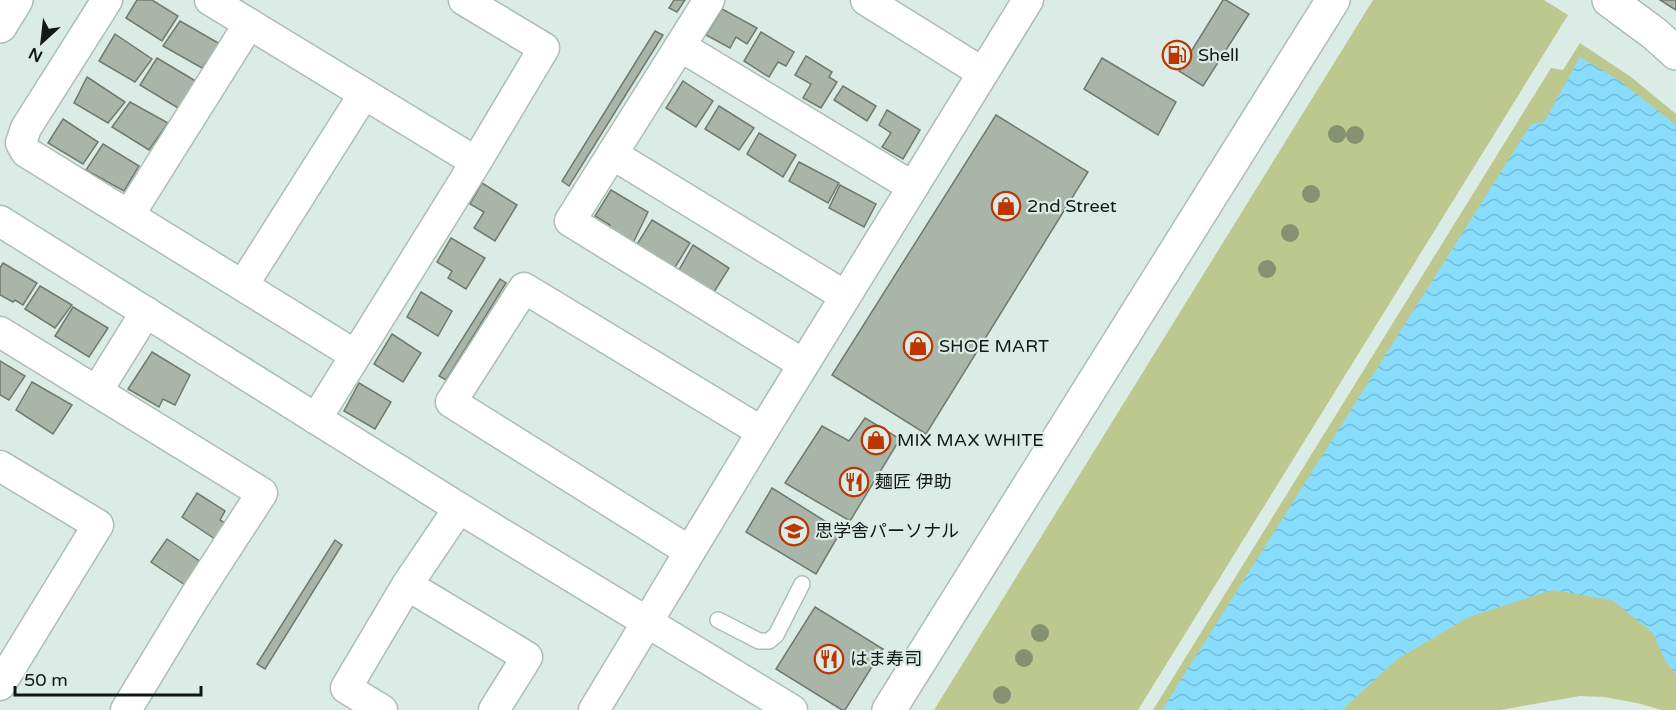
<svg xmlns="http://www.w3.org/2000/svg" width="1676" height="710" viewBox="0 0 1676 710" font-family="'Varela Round','Noto Sans JP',sans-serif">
  <defs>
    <pattern id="water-waves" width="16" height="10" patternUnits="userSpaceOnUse" patternTransform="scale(1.5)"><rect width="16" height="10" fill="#88ddfc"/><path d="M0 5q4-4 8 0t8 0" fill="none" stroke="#74bdd7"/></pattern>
  </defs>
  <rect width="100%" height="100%" fill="#dbece6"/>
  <g fill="#bdc88e">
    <polygon points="1373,0 1544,0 1568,15 1138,710 934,710"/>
    <polygon points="1580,43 1631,77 1676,114 1676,710 1662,710 1637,703 1604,697 1580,696 1500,710 1153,710 1551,68 1563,70"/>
  </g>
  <polygon fill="url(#water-waves)" points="1580,57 1620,81 1676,125 1676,675 1665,660 1653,633 1612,600 1552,590 1469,617 1396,660 1342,710 1162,710 1531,124 1544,122"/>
  <g fill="#aab5aa" stroke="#707a6f" stroke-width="1.5">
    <polygon points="137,0 152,0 178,16 162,41 126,18"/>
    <polygon points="674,0 685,0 677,12 669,8"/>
    <polygon points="1223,0 1226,0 1249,14 1203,86 1179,71"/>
    <polygon points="1660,0 1676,0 1676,10"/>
    <polygon points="722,9 757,28 747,44 736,37 730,48 706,35"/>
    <polygon points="180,21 220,44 202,68 163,46"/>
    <polygon points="655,31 663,35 569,186 562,181"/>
    <polygon points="761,32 794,52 786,66 778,62 769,77 744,61"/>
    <polygon points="115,34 152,59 135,82 99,61"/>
    <polygon points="806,56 832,72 829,77 837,82 821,108 803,98 811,84 795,75"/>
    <polygon points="157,58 199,83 178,108 140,85"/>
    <polygon points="1102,58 1176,102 1158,135 1084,89"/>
    <polygon points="87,77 125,102 108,123 74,103"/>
    <polygon points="683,81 713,101 696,127 666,108"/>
    <polygon points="843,86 876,106 867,121 834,100"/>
    <polygon points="130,102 168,123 149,150 112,127"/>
    <polygon points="719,106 754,128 739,150 705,129"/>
    <polygon points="887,110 920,130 903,159 882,147 891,133 879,125"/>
    <polygon points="996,115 1088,172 926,434 832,375"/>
    <polygon points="63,119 98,142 83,164 48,143"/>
    <polygon points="759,133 796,155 783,177 747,154"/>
    <polygon points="103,144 139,166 124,191 86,170"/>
    <polygon points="799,162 839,183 828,203 789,181"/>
    <polygon points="482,183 517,205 495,241 474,228 484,212 470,204"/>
    <polygon points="840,185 876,204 864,227 829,208"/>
    <polygon points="611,190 648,212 633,243 608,229 610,225 595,216"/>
    <polygon points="652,220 690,243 674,269 636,246"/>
    <polygon points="451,238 485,258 466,289 448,278 452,271 437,262"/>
    <polygon points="693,245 729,268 714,292 679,270"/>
    <polygon points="3,263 37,283 23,305 15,300 13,302 0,295 0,268"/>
    <polygon points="500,279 506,283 446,380 439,376"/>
    <polygon points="40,286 72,305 55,328 25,309"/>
    <polygon points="421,292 452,311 438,336 407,317"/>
    <polygon points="73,307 108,328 89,357 55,336"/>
    <polygon points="392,334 421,353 403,382 374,364"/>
    <polygon points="152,352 190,375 175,405 163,399 159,407 128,389"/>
    <polygon points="0,361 25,376 9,400 0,395"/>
    <polygon points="32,382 72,405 53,434 16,410"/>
    <polygon points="359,383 391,402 375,429 344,411"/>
    <polygon points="865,418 900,439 850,521 785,483 822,426 849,441"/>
    <polygon points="772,488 841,531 816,574 746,532"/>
    <polygon points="197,493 225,511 220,520 228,525 218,541 182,517"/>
    <polygon points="167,539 204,564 188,587 151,562"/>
    <polygon points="335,540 342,545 265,669 257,664"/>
    <polygon points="815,607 883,649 845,710 842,710 776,669"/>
  </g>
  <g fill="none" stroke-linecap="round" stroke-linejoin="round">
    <g stroke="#acbdb6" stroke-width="18">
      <polyline id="lane" points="718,620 759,641 769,641 776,635 802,584"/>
    </g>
    <g stroke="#acbdb6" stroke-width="33">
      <g id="street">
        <polyline points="107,0 26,128 21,143 26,152 355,355"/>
        <polyline points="210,0 476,162"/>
        <polyline points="709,0 570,221 803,364"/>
        <polyline points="866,0 983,73"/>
        <polyline points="680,46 913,187"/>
        <polyline points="612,154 845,296"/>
        <polyline points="129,215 249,24"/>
        <polyline points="0,221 459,508 792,710"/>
        <polyline points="243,285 364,94"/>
        <polyline points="0,332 262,493 194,598 126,710"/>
        <polyline points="97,391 146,312"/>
        <polyline points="316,419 476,162 544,48 464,0"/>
        <polyline points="0,466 98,525 0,685"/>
        <polyline points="689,551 451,402 524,288 762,432"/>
        <polyline points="407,585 527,657 494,710"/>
        <polyline points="382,710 346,688 407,585 459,508"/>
        <polyline points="594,710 762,432 1028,0"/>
      </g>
    </g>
    <g stroke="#acbdb6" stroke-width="36">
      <g id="secondary">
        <polyline points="1609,0 1655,34 1676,53"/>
        <polyline points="0,26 16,0"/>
        <polyline points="889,710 1333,0"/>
      </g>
    </g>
    <use href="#lane" stroke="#fff" stroke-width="15"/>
    <use href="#street" stroke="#fff" stroke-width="30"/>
    <use href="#secondary" stroke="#fff" stroke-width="33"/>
  </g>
  <g fill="#869172">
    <circle cx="1337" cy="134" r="9"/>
    <circle cx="1355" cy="135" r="9"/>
    <circle cx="1311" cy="194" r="9"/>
    <circle cx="1290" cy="233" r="9"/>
    <circle cx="1267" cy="269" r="9"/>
    <circle cx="1040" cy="633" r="9"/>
    <circle cx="1024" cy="658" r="9"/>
    <circle cx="1002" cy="695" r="9"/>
  </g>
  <defs>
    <g id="fuel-ring" transform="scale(1.5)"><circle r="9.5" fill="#dbece6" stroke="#bd3500" stroke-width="1.5"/><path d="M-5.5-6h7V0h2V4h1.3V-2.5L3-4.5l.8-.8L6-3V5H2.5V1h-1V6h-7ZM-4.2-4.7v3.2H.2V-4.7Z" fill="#bd3500"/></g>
    <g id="shop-ring" transform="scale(1.5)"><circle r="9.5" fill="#dbece6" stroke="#bd3500" stroke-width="1.5"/><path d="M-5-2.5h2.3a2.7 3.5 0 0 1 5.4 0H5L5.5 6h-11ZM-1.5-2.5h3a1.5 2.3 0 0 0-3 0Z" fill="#bd3500"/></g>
    <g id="restaurant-ring" transform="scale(1.5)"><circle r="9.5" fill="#dbece6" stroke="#bd3500" stroke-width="1.5"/><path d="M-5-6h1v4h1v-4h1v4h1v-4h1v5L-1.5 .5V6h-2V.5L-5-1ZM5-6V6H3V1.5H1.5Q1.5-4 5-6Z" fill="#bd3500"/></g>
    <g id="school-ring" transform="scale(1.5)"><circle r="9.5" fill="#dbece6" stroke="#bd3500" stroke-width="1.5"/><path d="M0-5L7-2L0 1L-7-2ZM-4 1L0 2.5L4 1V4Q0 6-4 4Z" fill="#bd3500"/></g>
  </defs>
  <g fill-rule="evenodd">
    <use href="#fuel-ring" x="1177" y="55"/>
    <use href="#shop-ring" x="1006" y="206"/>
    <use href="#shop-ring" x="918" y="346"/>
    <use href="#shop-ring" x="876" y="440"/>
    <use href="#restaurant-ring" x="854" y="482"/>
    <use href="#school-ring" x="794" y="531"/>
    <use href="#restaurant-ring" x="829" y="659"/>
  </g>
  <g text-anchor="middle" stroke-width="4.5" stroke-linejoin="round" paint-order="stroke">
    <g font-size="18" fill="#121816" stroke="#dbece6" text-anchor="start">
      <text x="1198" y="61">Shell</text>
      <text x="1027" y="212">2nd Street</text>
      <text x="939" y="352">SHOE MART</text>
      <text x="897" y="446">MIX MAX WHITE</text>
      <text x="875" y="488">麺匠 伊助</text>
      <text x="815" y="537">思学舎パーソナル</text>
      <text x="850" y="665">はま寿司</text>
    </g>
  </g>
  <g transform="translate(42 42) rotate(207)" stroke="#dbece6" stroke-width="4.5" paint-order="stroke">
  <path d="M0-4.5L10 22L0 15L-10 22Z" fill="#121816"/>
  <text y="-9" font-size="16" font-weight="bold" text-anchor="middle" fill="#121816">N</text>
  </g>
  <path d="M15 686v9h186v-9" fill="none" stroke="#121816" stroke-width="3"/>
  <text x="24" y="686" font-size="18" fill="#121816" stroke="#dbece6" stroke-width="4.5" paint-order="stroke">50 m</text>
</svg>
